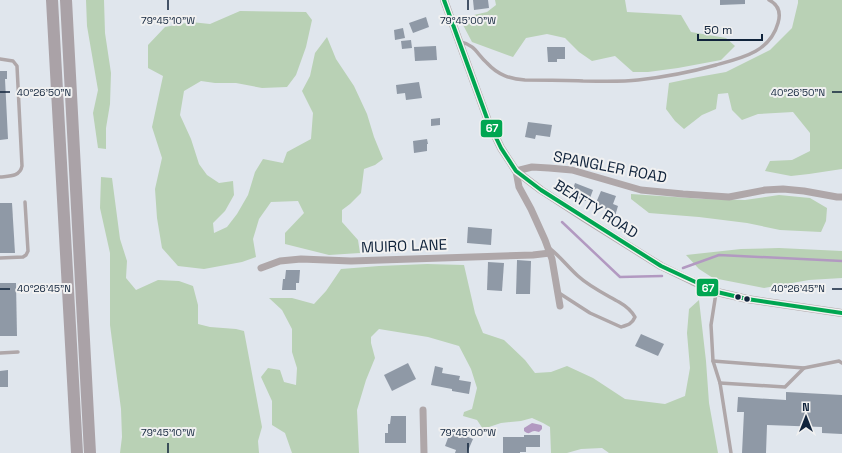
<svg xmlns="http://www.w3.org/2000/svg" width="842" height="453" viewBox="0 0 842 453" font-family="'Space Grotesk',sans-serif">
  <rect width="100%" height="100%" fill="#e0e6ed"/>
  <g fill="#b9d1b5">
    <polygon points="86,0 104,0 105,33 111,73 110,104 106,128 106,149 98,148 93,113 98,90 87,26"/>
    <polygon points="495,0 625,0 627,12 681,15 691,32 726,38 735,46 721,60 678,68 648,72 633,72 615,56 592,61 579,52 565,38 547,34 526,38 513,57 472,42 462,23 474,15 487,12 496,5"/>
    <polygon points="798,0 842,0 842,169 809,174 791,176 765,171 770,161 792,160 810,151 810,133 793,112 758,114 742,120 732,110 728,93 718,94 716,109 702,115 684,129 675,121 666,109 669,83 698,77 726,72 770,50 792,28 798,3"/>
    <polygon points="240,11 306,12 312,20 306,47 296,75 287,87 262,88 236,83 215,83 201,81 184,91 180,115 191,139 199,164 207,175 219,183 233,181 234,195 225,211 213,223 214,233 227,227 237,214 248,195 255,172 263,159 283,163 287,152 311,139 313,113 302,91 310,76 315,53 327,37 336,59 354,86 367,114 374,137 383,159 375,165 364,169 361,193 350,204 342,210 342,222 358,240 360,253 329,255 285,244 285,233 304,213 298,201 271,202 259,219 253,239 256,257 242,262 204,269 178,266 162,248 157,218 155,189 162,158 152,127 163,76 148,68 148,45 165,27 191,22 210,24"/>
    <polygon points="101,177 112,178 120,239 127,261 126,278 136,290 158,280 179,281 193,286 198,305 198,324 210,327 236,329 244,331 262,427 258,441 259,453 120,453 122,437 121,409 110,325 110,253 100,208"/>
    <polygon points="631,194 704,199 745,200 779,195 810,198 827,208 826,221 821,232 780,230 747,223 699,217 649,213 631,199"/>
    <polygon points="779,248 842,251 842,278 809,280 764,288 713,278 699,269 686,255 741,249"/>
    <polygon points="427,264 464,265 475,313 483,333 504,340 525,360 535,373 551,372 567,366 593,378 625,399 665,404 685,396 690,368 687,333 689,309 699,300 706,361 709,403 718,453 609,453 602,448 581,449 567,453 551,453 550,427 543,423 532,418 521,421 501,423 483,429 477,420 463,416 464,412 472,409 477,388 471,369 459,346 428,337 379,329 371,337 371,343 375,358 366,380 357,410 359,453 292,453 285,433 272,425 272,401 261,377 268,368 280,370 284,382 296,385 297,368 292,352 292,329 282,310 269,298 292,298 314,304 326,291 341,269 379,266"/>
  </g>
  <path fill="#b299c1" d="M 532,423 L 541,425 L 542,426 L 542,429 L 539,432 C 538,432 536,431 535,431 C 530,431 530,436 524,431 L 524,428 Z"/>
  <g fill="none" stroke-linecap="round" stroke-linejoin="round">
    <g stroke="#b299c1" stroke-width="2.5">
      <polyline points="562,222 620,277 662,276"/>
      <polyline points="683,268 719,255 842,261"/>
    </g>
  </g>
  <g fill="#8f99a6">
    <polygon points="473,0 488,0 489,8 474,10"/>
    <polygon points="720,0 745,0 745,4 720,5"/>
    <polygon points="426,17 429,27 413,33 409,23"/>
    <polygon points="403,28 405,38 395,40 394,30"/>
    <polygon points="411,40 412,48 402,49 401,41"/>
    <polygon points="436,46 437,60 415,61 414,47"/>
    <polygon points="547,47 565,47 565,59 557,59 557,62 548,62"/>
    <polygon points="0,71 7,71 7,79 5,79 8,139 0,140"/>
    <polygon points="419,82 422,98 406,100 405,93 397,94 396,85"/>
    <polygon points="440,118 440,125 431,126 431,119"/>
    <polygon points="528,122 552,125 550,137 536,135 535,139 525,137"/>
    <polygon points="427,139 428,144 427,144 427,151 414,153 413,141"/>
    <polygon points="575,183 593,190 590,198 587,197 586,201 576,198 578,195 572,192"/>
    <polygon points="601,191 616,196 613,204 618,206 615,216 610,215 611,211 595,205"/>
    <polygon points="0,203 12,203 15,253 0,253"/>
    <polygon points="468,227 492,229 491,245 467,243"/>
    <polygon points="517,260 531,261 530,294 516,294"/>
    <polygon points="488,262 504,263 502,291 487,290"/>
    <polygon points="286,270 300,270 299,283 296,283 296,290 282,290 283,279 285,279"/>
    <polygon points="0,283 16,283 17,336 0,336"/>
    <polygon points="641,334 664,344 658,356 635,346"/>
    <polygon points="408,363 416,379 392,391 384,375"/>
    <polygon points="435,366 443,368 442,373 460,376 459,380 471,382 469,394 452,391 452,389 431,385"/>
    <polygon points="8,370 8,387 0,387 0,371"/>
    <polygon points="786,392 842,395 842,434 822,433 822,427 767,425 766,453 742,453 744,412 737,412 738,397 786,400"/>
    <polygon points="391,416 406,416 406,443 385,443 385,433 388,433 388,424 390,424"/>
    <polygon points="451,430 473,439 467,453 455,453 456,450 445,446"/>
    <polygon points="524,435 540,435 540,447 526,447 526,452 520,452 520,453 503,453 503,437 524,437"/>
  </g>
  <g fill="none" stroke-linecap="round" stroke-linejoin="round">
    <g stroke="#afa7a9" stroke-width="3.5">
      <path d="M 461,42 C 475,45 477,54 487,63 C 498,75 510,79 525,80 C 545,80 564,80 583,81 C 602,81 620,82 638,80 C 665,77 691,72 716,65 C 742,58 770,52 778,23 C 781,13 779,5 769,0"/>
      <path d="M 0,59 L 13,61 L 17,66 L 22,166 C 20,177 9,176 0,177"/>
      <path d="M 549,248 C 560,256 567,266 578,276 C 590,287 605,294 619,302 C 626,306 631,310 635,317 C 632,324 628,325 621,327 L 590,313 L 559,293"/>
      <polyline points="0,258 23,257 26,255 28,251 25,202"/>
      <polyline points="716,293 711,325 713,361 720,383 731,453"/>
      <polyline points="0,353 18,352"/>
      <polyline points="713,361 804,368 839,361 842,363"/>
      <polyline points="720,383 785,387 804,368"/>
    </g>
    <g stroke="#afa7a9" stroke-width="7">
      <polyline points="261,268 280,261 301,259 351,261 533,255 550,253"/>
      <polyline points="560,306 552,259 545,240 531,209 519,187 516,171 532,167 549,168 572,170 641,190 683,194 729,197 765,190 783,189 804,191 837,197 842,197"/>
      <polyline points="423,410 424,453"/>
    </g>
    <polyline stroke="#afa7a9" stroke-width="8" points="444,0 488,121 501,148 516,171 541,190 584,218 661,266 692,281 717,292 747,299 842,313"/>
    <g stroke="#aaa2a7" stroke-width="12">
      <polyline points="52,0 77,453"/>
      <polyline points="66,0 90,453"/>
    </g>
    <g stroke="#f1f1f1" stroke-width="7">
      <polyline id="bus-1" points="444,0 488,121 501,148 516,171 541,190 661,266 717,292 747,299 842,313"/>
    </g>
    <use href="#bus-1" stroke="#00a651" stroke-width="4"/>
  </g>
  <path fill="none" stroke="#10233b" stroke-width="1.5" d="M 168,0 L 168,10M 468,0 L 468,10M 0,92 L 10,92M 832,92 L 842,92M 0,289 L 10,289M 832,289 L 842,289M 168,443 L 168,453M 468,443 L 468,453"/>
  <g fill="#10233b" stroke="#f1f1f1" stroke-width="1.5">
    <circle cx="738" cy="297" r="3.5"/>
    <circle cx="747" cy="299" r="3.5"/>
  </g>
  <g text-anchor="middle" stroke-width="4" stroke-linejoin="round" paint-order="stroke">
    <g font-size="15" fill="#10233b" stroke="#f1f1f1">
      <text transform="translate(610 167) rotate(11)" y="5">SPANGLER ROAD</text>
      <text transform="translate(596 209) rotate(32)" y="5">BEATTY ROAD</text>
      <text transform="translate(404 246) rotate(-2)" y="5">MUIRO LANE</text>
    </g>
  </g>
  <g font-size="10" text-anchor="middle" fill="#10233b" stroke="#f1f1f1" stroke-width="4" stroke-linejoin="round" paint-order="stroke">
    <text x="168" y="24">79°45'10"W</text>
    <text x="468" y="24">79°45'00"W</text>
    <text x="44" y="96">40°26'50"N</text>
    <text x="798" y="96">40°26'50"N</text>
    <text x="44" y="292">40°26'45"N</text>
    <text x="798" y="292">40°26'45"N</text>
    <text x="168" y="436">79°45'10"W</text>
    <text x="468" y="436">79°45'00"W</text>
  </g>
  <g stroke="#f1f1f1" stroke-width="1.5">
    <rect x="480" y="119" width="23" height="19" rx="4" fill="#00a651"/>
    <rect x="696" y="278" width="23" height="19" rx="4" fill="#00a651"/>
  </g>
  <g font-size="11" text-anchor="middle" font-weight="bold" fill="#fff">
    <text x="492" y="132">67</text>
    <text x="708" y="292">67</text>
  </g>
  <g transform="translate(806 417)" stroke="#f1f1f1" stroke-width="3" paint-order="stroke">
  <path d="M0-3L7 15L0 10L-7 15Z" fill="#10233b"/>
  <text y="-6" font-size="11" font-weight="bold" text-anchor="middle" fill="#10233b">N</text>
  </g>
  <path d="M698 34v6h64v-6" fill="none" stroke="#10233b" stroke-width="2"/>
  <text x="704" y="34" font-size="12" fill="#10233b" stroke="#f1f1f1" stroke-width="3" paint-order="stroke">50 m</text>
</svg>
